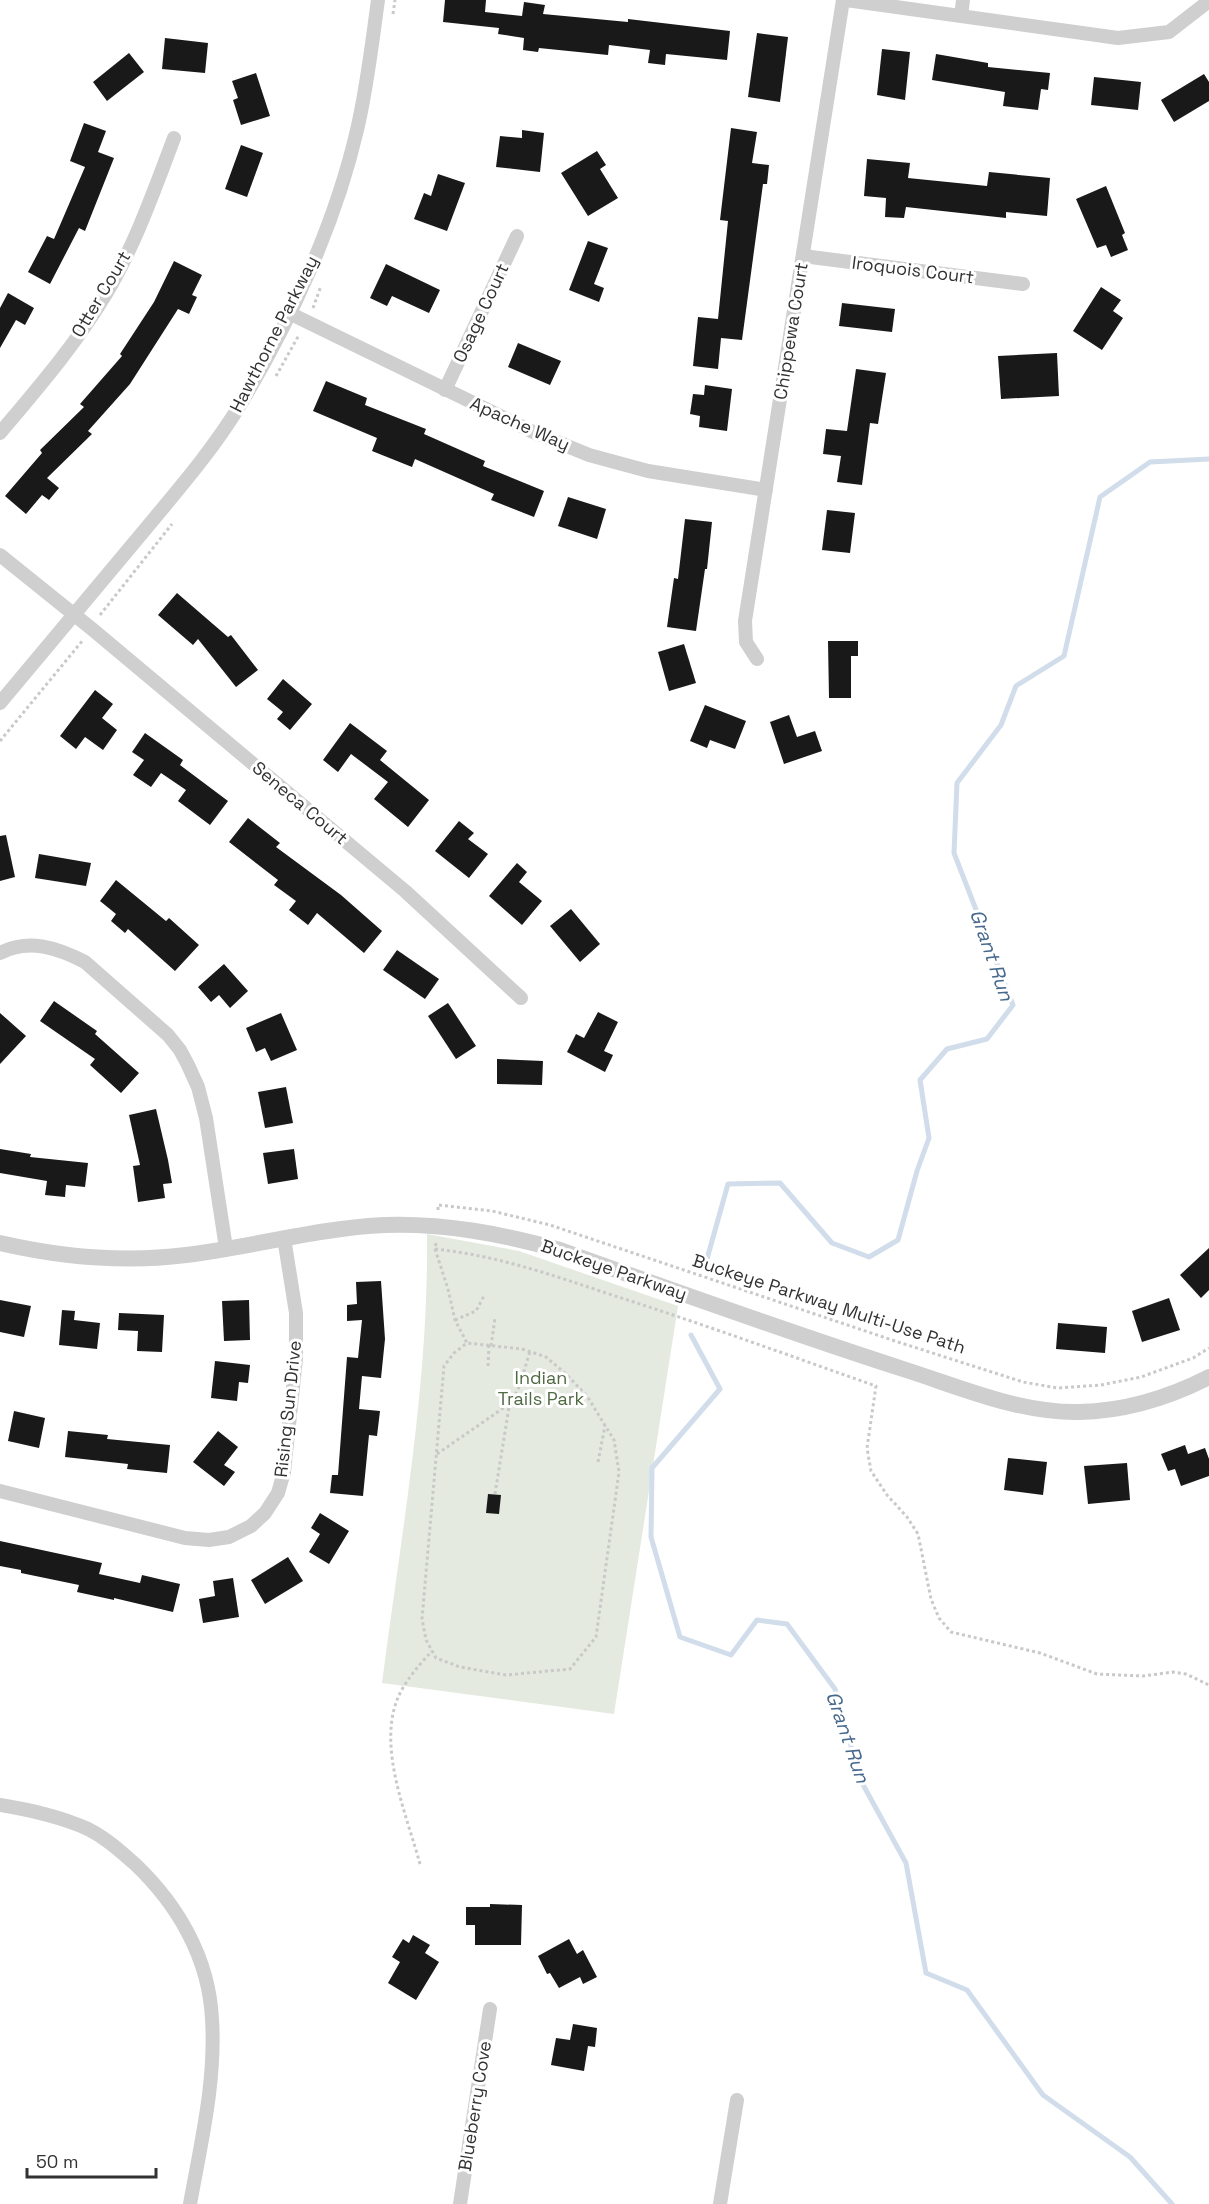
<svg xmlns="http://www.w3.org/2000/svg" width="1209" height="2204" viewBox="0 0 1209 2204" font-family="'Space Grotesk',sans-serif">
  <rect width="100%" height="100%" fill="#fff"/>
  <path fill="#e4eadf" d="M 427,1234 L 519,1251 L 678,1306 L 614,1714 L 382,1683 C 401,1535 429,1384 427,1234 Z"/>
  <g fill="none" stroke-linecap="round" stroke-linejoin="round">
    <g stroke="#d1ddea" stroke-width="5">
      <polyline points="705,1266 728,1184 780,1183 832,1243 869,1257 898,1240 917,1171 929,1138 920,1080 947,1049 987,1039 1013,1005 954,853 957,783 1001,725 1016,686 1064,656 1100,497 1150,462 1209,459"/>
      <polyline points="691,1335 720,1389 652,1468 651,1537 680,1637 731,1655 757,1620 787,1624 835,1689 861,1781 906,1863 926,1973 967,1990 1043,2095 1130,2157 1172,2204"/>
    </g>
  </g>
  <g fill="#191919">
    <polygon points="445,0 486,0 485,12 522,16 524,2 545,5 543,14 628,22 628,19 730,31 727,60 666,54 665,65 648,63 650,50 609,45 608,55 539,48 538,52 523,50 524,38 498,34 499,28 443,22"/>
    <polygon points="757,33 788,37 780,102 748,97"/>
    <polygon points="165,38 208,43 205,73 162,69"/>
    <polygon points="882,49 910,52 905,100 877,95"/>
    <polygon points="129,53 144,72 107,101 93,82"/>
    <polygon points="936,54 988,63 988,67 1050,73 1048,90 1041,89 1038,110 1003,106 1005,92 932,80"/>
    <polygon points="256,73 270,116 241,125 233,100 238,98 232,81"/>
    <polygon points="1204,74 1209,82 1209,101 1174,122 1161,100"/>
    <polygon points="1094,77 1141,82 1138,110 1091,105"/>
    <polygon points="84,123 106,131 98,152 114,158 85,231 79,228 50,284 28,272 47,236 54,239 85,167 70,161"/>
    <polygon points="731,128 757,132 752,163 769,165 767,184 763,184 742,340 721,338 718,369 693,366 698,317 718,319 728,221 720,220"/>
    <polygon points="522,130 544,133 540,172 496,167 500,136 522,138"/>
    <polygon points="241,145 263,153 247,197 225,189"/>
    <polygon points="597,151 606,165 600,169 618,198 588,216 561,173"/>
    <polygon points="867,159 910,163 908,178 987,186 989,172 1050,178 1047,216 1006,212 1006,218 906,207 904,218 885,217 886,198 864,196"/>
    <polygon points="438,174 465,183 447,231 414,219 424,193 431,196"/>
    <polygon points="1106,186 1125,233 1122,235 1128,250 1111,257 1106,245 1097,248 1076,199"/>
    <polygon points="588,241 608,248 594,284 604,288 599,302 569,290"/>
    <polygon points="174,261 202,275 192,295 197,297 189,314 178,309 130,384 88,431 92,434 47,478 59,488 49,500 42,495 26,514 5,496 42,453 40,450 84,407 80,404 122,356 120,354 154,302"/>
    <polygon points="386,264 440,290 429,313 392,296 387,306 370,298"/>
    <polygon points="1101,287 1121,300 1113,311 1123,318 1102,350 1073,331"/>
    <polygon points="8,293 34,308 25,325 16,320 0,348 0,308"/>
    <polygon points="842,303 895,309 892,332 839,326"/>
    <polygon points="518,343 561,361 550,385 508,367"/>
    <polygon points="1057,353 1059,396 1001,399 998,356"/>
    <polygon points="856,369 886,373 878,424 870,423 862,485 837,482 841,456 823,454 826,429 847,431"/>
    <polygon points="326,381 367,398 365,405 426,429 424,434 485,461 483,466 544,491 534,517 491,500 494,494 415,459 412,467 372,451 377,438 313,411"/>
    <polygon points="705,385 732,389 727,431 699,427 700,416 690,414 693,394 704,395"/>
    <polygon points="568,497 606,509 597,539 558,526"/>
    <polygon points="827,510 855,513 850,553 822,550"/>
    <polygon points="685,519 712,522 707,569 705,569 696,631 667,627 674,578 678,579"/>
    <polygon points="177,593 228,637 231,635 258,670 236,687 198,639 193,645 158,615"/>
    <polygon points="828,641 858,641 858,656 851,656 851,698 829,698"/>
    <polygon points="684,644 696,683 669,691 658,652"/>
    <polygon points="283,679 312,704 290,730 277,719 283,712 267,699"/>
    <polygon points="95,690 113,704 102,718 117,730 103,750 85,737 76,749 60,736"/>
    <polygon points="705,705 746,721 735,749 710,740 707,748 690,741"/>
    <polygon points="789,715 797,737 815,731 822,751 784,764 770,722"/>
    <polygon points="350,723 387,751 380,760 429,800 408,827 374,799 388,782 351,754 338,772 323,760"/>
    <polygon points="145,733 183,760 180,765 228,801 210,825 178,801 186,790 161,773 151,787 133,775 144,760 132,752"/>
    <polygon points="248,818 280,843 276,847 341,895 382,931 364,953 317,913 308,925 289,910 296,901 274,885 278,880 229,842"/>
    <polygon points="459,821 474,833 468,839 488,854 469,878 435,851"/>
    <polygon points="6,835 15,877 0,881 0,836"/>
    <polygon points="39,854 91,863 86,886 35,878"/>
    <polygon points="517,863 527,872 519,882 542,901 522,925 489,896"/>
    <polygon points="116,880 166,921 169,918 199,945 175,971 128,929 125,933 111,921 116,914 100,901"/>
    <polygon points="571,909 600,944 580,962 550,926"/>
    <polygon points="397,950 439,979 425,999 383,970"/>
    <polygon points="224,964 248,991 230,1008 219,995 211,1002 198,987"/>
    <polygon points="54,1001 97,1031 95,1034 139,1073 121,1093 90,1065 95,1059 40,1021"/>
    <polygon points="448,1003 476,1046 456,1059 428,1016"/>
    <polygon points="598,1012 618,1022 604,1051 613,1055 605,1072 567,1052 576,1034 584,1038"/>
    <polygon points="0,1013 26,1036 0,1064"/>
    <polygon points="281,1013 297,1050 271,1061 265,1048 256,1052 246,1028"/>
    <polygon points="497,1059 543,1061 542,1085 497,1084"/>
    <polygon points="286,1087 293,1123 265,1128 258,1092"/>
    <polygon points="156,1109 168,1160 172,1183 163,1184 165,1198 138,1202 133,1166 140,1165 129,1115"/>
    <polygon points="0,1149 31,1154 30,1157 88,1163 85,1187 66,1185 65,1197 45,1195 47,1181 0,1173"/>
    <polygon points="294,1149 298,1179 268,1184 263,1153"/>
    <polygon points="1209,1248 1209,1290 1201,1298 1180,1275"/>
    <polygon points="381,1281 385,1339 381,1378 362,1376 359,1409 380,1411 377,1436 369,1435 363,1496 330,1493 332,1475 338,1475 347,1357 358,1358 362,1320 347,1321 347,1305 357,1304 356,1282"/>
    <polygon points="1169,1298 1180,1330 1142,1342 1132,1311"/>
    <polygon points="0,1300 31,1306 24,1337 0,1332"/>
    <polygon points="249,1300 250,1340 224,1341 222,1301"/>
    <polygon points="62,1310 75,1311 74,1320 100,1323 97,1349 59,1345"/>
    <polygon points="119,1313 164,1315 162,1352 137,1351 138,1331 118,1330"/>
    <polygon points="1058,1323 1107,1327 1105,1353 1056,1349"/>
    <polygon points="215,1361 250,1365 248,1383 239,1382 237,1401 211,1398"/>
    <polygon points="14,1411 45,1418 39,1448 8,1441"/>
    <polygon points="68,1431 108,1435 107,1439 170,1445 167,1473 127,1469 128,1464 65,1457"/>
    <polygon points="218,1431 238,1447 224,1465 235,1472 224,1486 193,1462"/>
    <polygon points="1185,1445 1188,1454 1205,1448 1209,1459 1209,1476 1181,1486 1175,1469 1168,1471 1161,1454"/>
    <polygon points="1008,1458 1047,1462 1043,1495 1004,1490"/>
    <polygon points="1127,1463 1130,1500 1088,1504 1084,1466"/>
    <polygon points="488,1494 501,1495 499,1514 486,1513"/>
    <polygon points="320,1513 349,1531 329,1564 309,1552 320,1534 311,1528"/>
    <polygon points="0,1541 102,1563 99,1574 140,1583 142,1575 180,1584 173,1612 114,1598 114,1600 77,1592 79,1585 21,1573 21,1570 0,1566"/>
    <polygon points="288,1557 303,1581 265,1604 251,1580"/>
    <polygon points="233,1578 239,1617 203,1623 199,1599 215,1596 213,1581"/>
    <polygon points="490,1904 522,1905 521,1945 475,1945 475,1925 466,1925 466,1907 490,1907"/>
    <polygon points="413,1935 430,1945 425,1953 439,1962 416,2000 388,1983 400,1962 392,1957 403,1939 409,1943"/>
    <polygon points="569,1939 577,1954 583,1950 597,1977 583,1984 580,1977 559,1988 550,1973 547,1974 538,1956"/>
    <polygon points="573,2024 597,2028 595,2047 588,2046 584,2071 551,2065 556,2038 570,2040"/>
  </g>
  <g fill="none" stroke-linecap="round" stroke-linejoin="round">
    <g stroke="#c9c9c9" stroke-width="3" stroke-dasharray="3 3" stroke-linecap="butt">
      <polyline points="393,14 395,0"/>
      <polyline points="313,308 321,286"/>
      <polyline points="276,376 299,335"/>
      <polyline points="100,615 172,524"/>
      <polyline points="0,741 83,640"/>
      <polyline points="438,1210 438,1205 492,1211 550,1225 898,1342 1023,1382 1058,1388 1101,1385 1141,1377 1193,1358 1209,1348"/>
      <polyline points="436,1243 435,1249 448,1289 455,1320 467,1343 454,1353 444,1366 422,1619 426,1640 436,1658 460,1667 506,1675 570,1669 596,1637 619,1472 614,1440 587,1396 566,1374 546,1357 522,1349 467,1343"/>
      <path d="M 435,1249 C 499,1256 552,1275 612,1295 C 700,1323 788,1355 876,1386 L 867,1448 L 871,1471 L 887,1495 L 907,1517 L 918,1534 L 931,1599 L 939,1618 L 951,1632 L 1040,1653 L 1097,1674 L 1143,1676 L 1173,1672 L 1186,1674 L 1209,1685"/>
      <polyline points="455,1320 476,1311 485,1294"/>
      <polyline points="491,1346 495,1318"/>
      <polyline points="488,1366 489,1345"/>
      <polyline points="437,1454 512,1402"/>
      <polyline points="598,1462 605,1426"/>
      <polyline points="495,1494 509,1407 520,1385 530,1351"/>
      <path d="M 420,1864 C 407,1816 378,1749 397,1700 C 404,1682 419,1665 432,1651"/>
    </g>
    <g stroke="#cfcfcf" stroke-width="14">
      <polyline points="846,0 1118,38 1169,32 1209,1"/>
      <polyline points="961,16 963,0"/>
      <polyline points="803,256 1023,284"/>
      <polyline points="289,313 533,432 589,455 648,471 766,490"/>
      <polyline points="445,390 517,236"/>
      <path d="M 0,433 C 37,389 76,344 106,294 C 135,245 154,191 174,138"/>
      <polyline points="0,555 92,629 405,891 521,998"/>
      <polyline points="757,659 746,642 745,621 843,0"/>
      <path d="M 0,703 C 47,646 95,589 143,532 C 177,491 212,451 240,405 C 290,322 335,225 357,130 C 367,88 372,43 378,0"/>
      <path d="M 0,953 C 29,938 58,948 85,962 L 168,1035 L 180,1050 L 188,1065 L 198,1087 L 206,1118 L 226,1248"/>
      <polyline points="0,1491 185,1538 209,1540 229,1537 251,1526 265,1513 278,1493 284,1472 296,1359 296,1313 284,1238"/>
      <path d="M 0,1805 C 30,1810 59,1816 88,1829 C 106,1838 120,1851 135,1864 C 178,1905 209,1958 212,2019 C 216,2081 201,2143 190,2204"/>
      <polyline points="460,2204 490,2009"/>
      <polyline points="720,2204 737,2100"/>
    </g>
    <path stroke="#cfcfcf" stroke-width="16" d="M 0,1243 C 61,1257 123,1263 186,1255 C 252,1247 318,1228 385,1225 C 445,1223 502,1234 560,1250 C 674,1291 788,1332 903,1369 C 960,1387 1018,1413 1079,1412 C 1125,1411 1168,1398 1209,1377"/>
  </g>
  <g text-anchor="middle" stroke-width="6" stroke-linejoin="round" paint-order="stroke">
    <g font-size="18" fill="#323232" stroke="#fff">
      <text transform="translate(913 270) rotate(7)" y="6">Iroquois Court</text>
      <text transform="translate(101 294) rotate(-59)" y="6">Otter Court</text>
      <text transform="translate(481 313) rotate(-65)" y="6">Osage Court</text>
      <text transform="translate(791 331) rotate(-81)" y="6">Chippewa Court</text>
      <text transform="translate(274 334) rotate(-63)" y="6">Hawthorne Parkway</text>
      <text transform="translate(520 424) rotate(24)" y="6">Apache Way</text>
      <text transform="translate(300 803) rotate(40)" y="6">Seneca Court</text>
      <text transform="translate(614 1270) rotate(19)" y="6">Buckeye Parkway</text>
      <text transform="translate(829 1304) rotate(18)" y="6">Buckeye Parkway Multi-Use Path</text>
      <text transform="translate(288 1409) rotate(-84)" y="6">Rising Sun Drive</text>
      <text transform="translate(475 2106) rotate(-81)" y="6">Blueberry Cove</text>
    </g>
    <g font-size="18" fill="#506a43" stroke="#fff">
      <text x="541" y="1384">Indian<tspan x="541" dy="21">Trails Park</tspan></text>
    </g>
    <g font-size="20" font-style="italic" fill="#47698d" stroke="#fff">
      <text transform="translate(992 955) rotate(71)" y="7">Grant Run</text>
      <text transform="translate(848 1737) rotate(71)" y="7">Grant Run</text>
    </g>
  </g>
  <path d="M27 2168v9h129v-9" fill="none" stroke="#323232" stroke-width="3"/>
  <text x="36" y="2168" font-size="18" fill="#323232" stroke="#ffffff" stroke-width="4.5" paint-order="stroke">50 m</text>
</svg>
